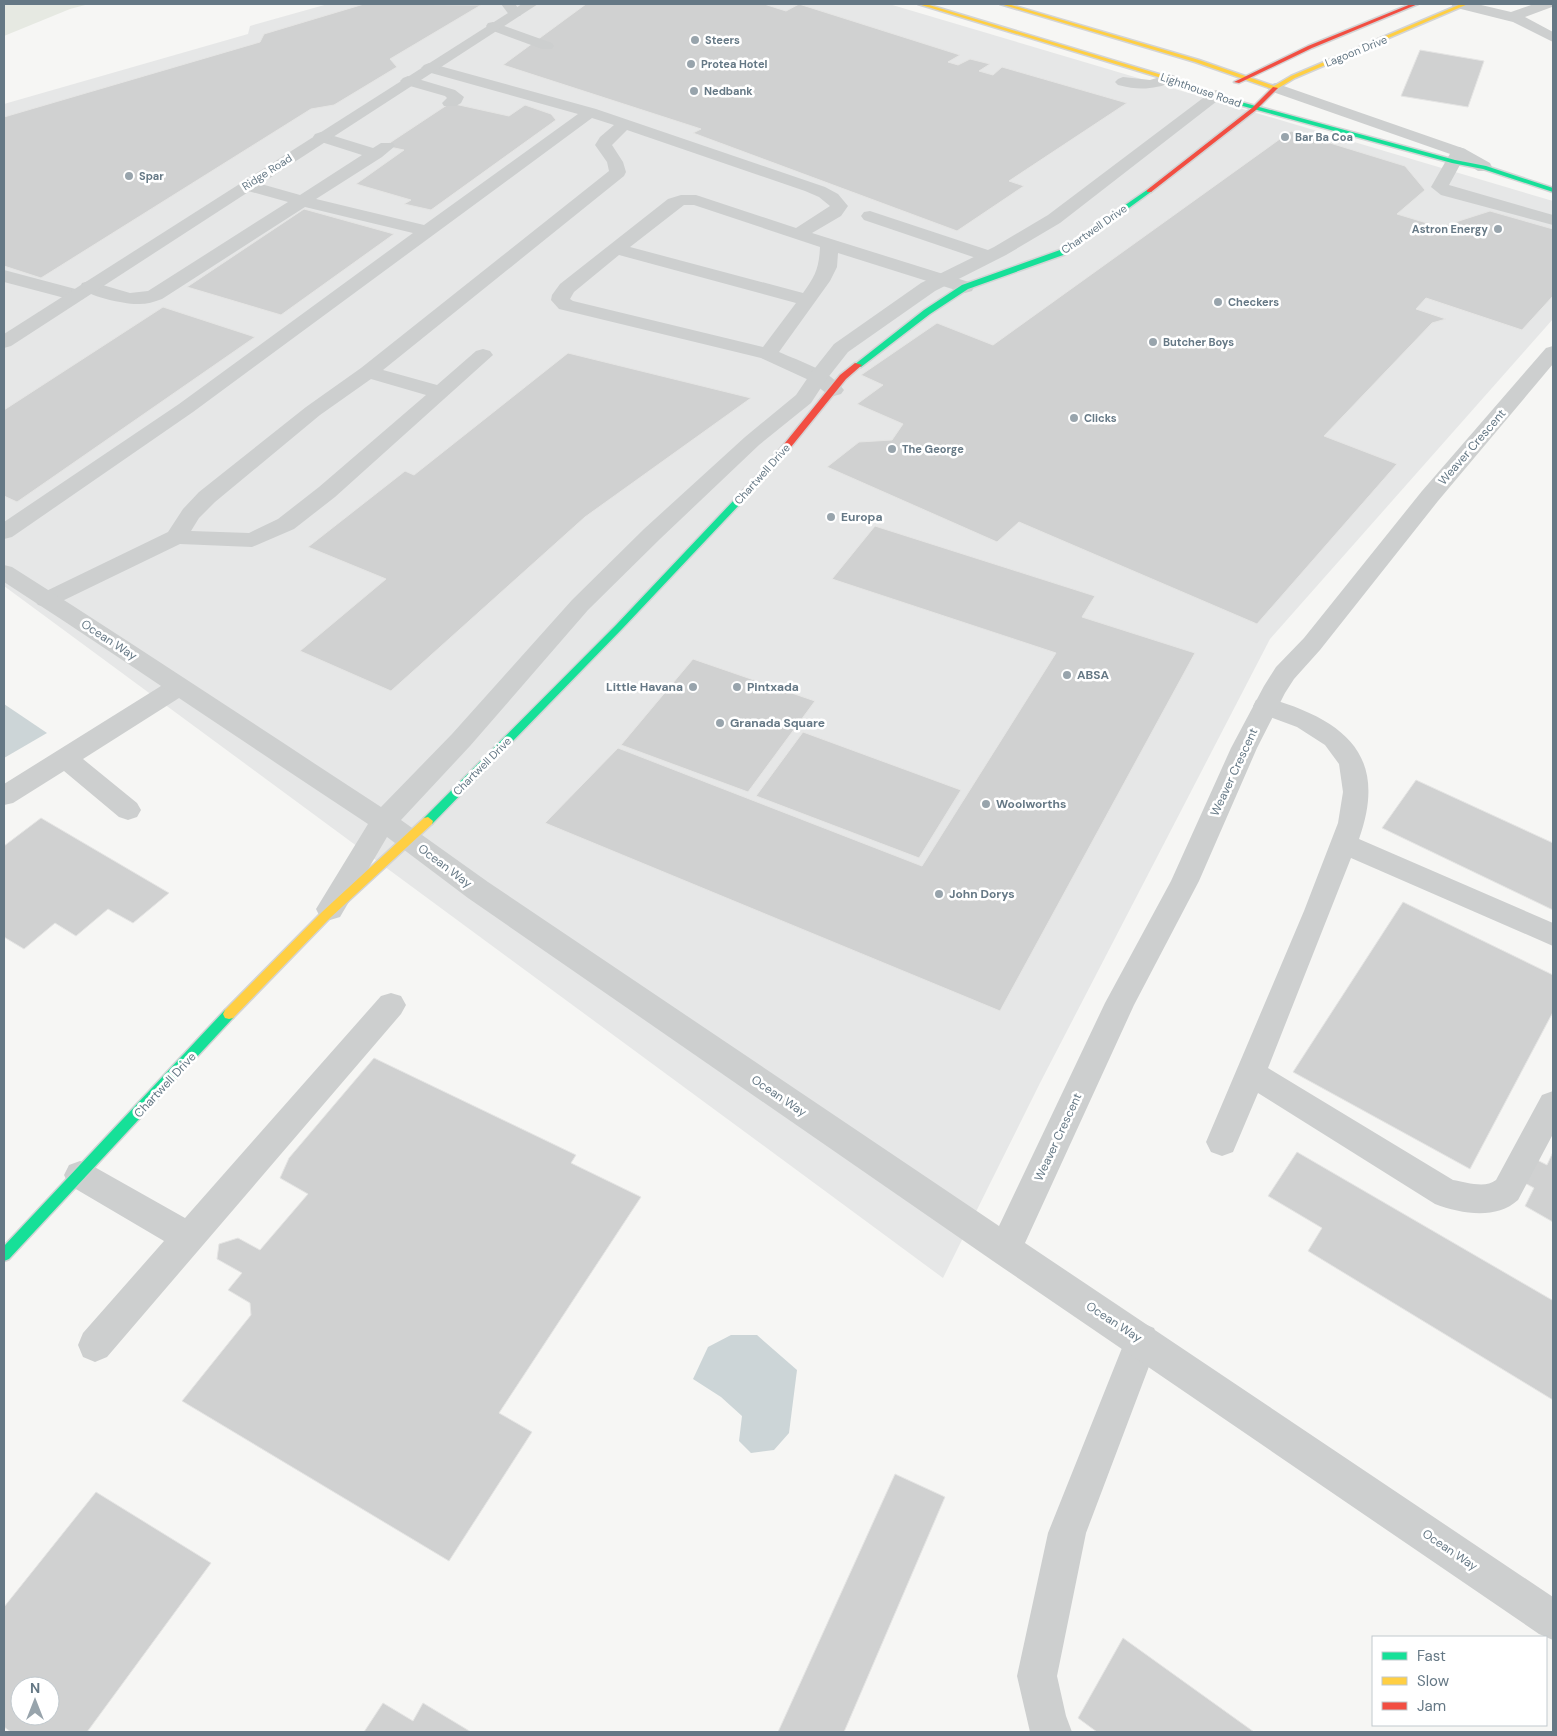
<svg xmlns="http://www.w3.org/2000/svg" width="1557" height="1736" viewBox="0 0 1557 1736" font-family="'DM Sans',sans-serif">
  <rect width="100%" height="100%" fill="#f6f6f4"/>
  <polygon fill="#e6e7e7" points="328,4 889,4 1553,201 1553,319 1270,639 1040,1083 943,1278 4,586 4,104 248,34 250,26"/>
  <polygon fill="#e6e9e2" points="4,4 89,4 70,9 4,36"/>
  <g fill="#ccd5d7">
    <polygon points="4,704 47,733 4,758"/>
    <polygon points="731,1335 757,1335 797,1370 789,1433 774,1450 751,1453 739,1441 742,1416 721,1397 693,1379 708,1347"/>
  </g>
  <g fill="#d0d1d1" stroke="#e5e5e4" fill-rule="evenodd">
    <polygon points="364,4 481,5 390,59 397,67 334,105 311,109 41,278 4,266 4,117 260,42 264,34"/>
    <polygon points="586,4 764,4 786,11 799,4 960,55 948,62 958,65 970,59 990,64 979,71 993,75 1002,67 1127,103 1009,181 1024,186 957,231 693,133 701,129 503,65"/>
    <polygon points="1420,50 1484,61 1468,107 1401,96"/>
    <polygon points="450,103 509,116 525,105 551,114 556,120 431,210 404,204 411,200 356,184 404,150 385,146"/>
    <polygon points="1291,131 1405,166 1425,190 1397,214 1440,227 1490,211 1553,229 1553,296 1522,330 1426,298 1416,309 1446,319 1432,323 1324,436 1397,464 1257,624 1019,522 997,542 827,467 859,442 892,440 903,424 857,404 883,385 861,375 937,323 993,345"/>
    <polygon points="304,209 394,234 281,315 187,287"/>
    <polygon points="163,307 255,337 17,502 4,496 4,410"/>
    <polygon points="568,353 751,398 585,517 391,691 300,651 386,579 308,547 405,471 414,475"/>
    <polygon points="875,526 1095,596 1082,617 1195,653 1000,1011 545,823 618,748 922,866 1056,653 832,579"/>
    <polygon points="693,659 815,701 748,792 621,745"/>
    <polygon points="803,732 961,790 919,858 756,796"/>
    <polygon points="1416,780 1553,843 1553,910 1382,828"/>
    <polygon points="41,818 169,893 133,923 108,909 76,936 55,923 24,949 4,937 4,846"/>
    <polygon points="1403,902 1553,975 1553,1012 1470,1169 1293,1072"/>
    <polygon points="374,1058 576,1155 571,1163 641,1197 499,1413 532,1432 449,1561 182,1401 251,1315 250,1303 228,1290 242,1273 217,1259 219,1244 238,1238 260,1250 308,1194 280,1178 289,1158"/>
    <polygon points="1297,1152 1552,1300 1553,1299 1553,1400 1308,1251 1322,1228 1268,1196"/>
    <polygon points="1553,1152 1553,1222 1525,1206 1534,1188 1521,1181 1533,1158 1547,1165"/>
    <polygon points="895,1474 945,1497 844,1732 778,1732"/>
    <path d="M 96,1492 L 211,1563 L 87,1732 L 11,1732 L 4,1727 L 4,1607 ZM 20,1686 L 50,1686 L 50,1716 L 20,1716 Z"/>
    <polygon points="1123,1638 1254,1732 1097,1732 1078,1718"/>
    <polygon points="383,1703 413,1721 423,1703 471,1732 364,1732"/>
  </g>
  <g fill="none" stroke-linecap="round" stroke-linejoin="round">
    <g stroke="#d3d4d5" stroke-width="3">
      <g id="fast">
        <polygon points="1241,102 1455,160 1486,166 1553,188 1553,192 1483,169 1452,163 1239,105 1239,103"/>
        <polygon points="1147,190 1152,191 1066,254 968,289 930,314 861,367 854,365 924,310 962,285 1060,250"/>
        <polygon points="738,498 741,499 741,503 622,629 432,824 424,824 423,821 424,818 616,625 735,499"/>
        <polygon points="229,1009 233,1010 235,1014 233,1018 9,1259 4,1261 4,1246 225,1010"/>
      </g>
    </g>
    <g stroke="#d3d4d5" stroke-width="3">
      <g id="slow">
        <polygon points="918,4 926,4 1172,78 1244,104 1239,105 1168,80"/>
        <polygon points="1000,4 1008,4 1199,60 1274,86 1291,76 1461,4 1468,4 1295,78 1275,90 1195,62"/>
        <polygon points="428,817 433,821 432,824 330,918 233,1018 229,1019 225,1018 223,1014 225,1010 322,912 424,818"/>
      </g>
    </g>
    <g stroke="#d3d4d5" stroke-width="3">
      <g id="jam">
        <polygon points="1411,4 1418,4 1312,48 1239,83 1234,82 1308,46"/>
        <polygon points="1273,87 1278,88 1256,110 1151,192 1147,192 1147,190 1252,108"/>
        <polygon points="855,363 862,365 846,379 774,468 741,503 735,503 735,499 768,464 840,375"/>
      </g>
    </g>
    <g fill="#cdcfcf" fill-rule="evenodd">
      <polygon points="501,4 515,4 522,13 520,16 510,16"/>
      <polygon points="493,22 552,43 554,46 552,49 542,49 488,29 486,26 488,23"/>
      <path d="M 429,63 L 596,109 L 825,187 L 838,194 L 848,206 L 841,216 L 812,233 L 972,283 L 974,287 L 972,291 L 965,293 L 838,253 L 837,267 L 830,281 L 779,352 C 801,362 830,370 844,390 L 841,394 L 834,396 L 827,394 L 811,381 L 761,358 L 559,309 L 551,300 L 552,295 L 560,284 L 668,199 L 681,195 L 696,195 L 796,228 L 830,206 L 819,197 L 805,191 L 627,130 L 612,145 L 623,162 L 626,172 L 624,176 L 383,370 L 437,385 L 476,351 L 483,349 L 490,351 L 493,355 L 335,497 L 294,529 L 252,547 L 180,544 L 54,605 L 46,607 L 38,605 L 34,600 L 38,595 L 168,532 L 183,509 L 199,492 L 306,407 L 361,368 L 609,171 L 607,162 L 595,145 L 600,137 L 614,125 L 592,118 L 193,412 L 12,537 L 4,539 L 4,522 L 179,404 L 413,233 L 305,207 L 162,299 C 154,302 147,304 139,304 C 127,305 86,296 80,287 L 82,283 L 89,281 L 130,293 L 148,291 L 288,202 L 241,189 L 239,185 L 241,181 L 247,180 L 300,195 L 362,155 L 315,140 L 313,137 L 315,134 L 321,132 L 373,148 L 381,143 L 393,143 L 395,146 L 382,157 L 316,199 L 424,225 L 578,114 L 424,71 L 421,68 L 424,65 ZM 684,205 L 694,205 L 820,247 C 819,269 815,276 803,293 L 630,247 ZM 619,255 L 796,303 L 763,347 L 573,301 L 570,299 L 574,292 ZM 371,379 L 426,395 L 319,487 L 278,519 L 249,533 L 191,531 L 199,518 L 215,502 L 320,415 Z"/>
      <path d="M 1170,74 L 1175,76 L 1178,79 L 1175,82 C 1153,89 1141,91 1118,85 L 1115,82 L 1118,79 L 1123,77 L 1150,80 Z"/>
      <polygon points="408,76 455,90 464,97 461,103 456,106 444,106 442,103 447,98 445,96 403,84 400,81 403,78"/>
      <polygon points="1459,147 1465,149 1467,152 1449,185 1553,215 1553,225 1441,195 1431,187 1451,152 1453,149"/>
      <polygon points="870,211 994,252 997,256 994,260 988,261 982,260 864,220 861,216 864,212"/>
      <polygon points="4,270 83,291 85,295 83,299 76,301 4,282"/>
      <polygon points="178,679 187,681 190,687 187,693 83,759 137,803 141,810 137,817 128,820 119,817 64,771 13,803 4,805 4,784 169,681"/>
      <path d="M 1265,697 C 1341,719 1390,752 1359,839 L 1553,923 L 1553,946 L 1351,858 L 1268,1068 L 1453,1180 C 1466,1182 1485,1189 1496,1180 L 1542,1095 L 1553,1091 L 1553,1134 L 1518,1200 C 1496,1220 1462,1214 1435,1204 L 1258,1093 L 1233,1152 L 1222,1156 L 1211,1152 L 1206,1142 L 1304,911 L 1338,823 L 1343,792 L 1339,764 L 1325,745 L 1297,727 L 1256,712 L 1253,706 L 1256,700 Z"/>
      <polygon points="391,993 401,996 406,1005 401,1014 107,1357 95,1362 83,1357 78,1345 83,1333 164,1241 69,1185 64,1175 69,1165 80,1161 91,1165 185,1218 381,996"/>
      <polygon points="1142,1323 1154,1328 1159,1340 1086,1533 1057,1676 1066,1716 1072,1732 1030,1732 1017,1676 1048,1533 1130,1328"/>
    </g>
    <g fill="#cdcfcf" fill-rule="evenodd">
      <polygon points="522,4 538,4 11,346 4,348 4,334"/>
      <polygon points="1451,4 1477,4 1511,12 1534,4 1553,4 1552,7 1525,17 1553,32 1553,42 1513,22 1453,7"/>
      <polygon points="1275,83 1465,149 1490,163 1492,167 1490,171 1478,171 1453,155 1270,91 1267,88 1270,85"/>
      <path d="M 1216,90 L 1221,92 L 1224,95 L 1221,98 L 1060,223 L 1006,255 L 935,291 L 848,352 L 826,380 L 811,403 L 759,445 L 660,539 L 588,610 L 470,746 L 401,820 L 488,882 L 999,1226 L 1105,1003 L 1171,881 L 1231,748 L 1264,686 L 1276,667 L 1304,638 L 1422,491 L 1546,348 L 1553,346 L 1553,364 L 1438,501 L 1320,650 L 1294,679 L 1285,693 L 1257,748 L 1199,881 L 1134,1005 L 1025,1243 L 1553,1597 L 1553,1640 L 1539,1634 L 993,1261 L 468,898 L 387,837 L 340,917 L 330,920 L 320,917 L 316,909 L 368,824 C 246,744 126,661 4,582 L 4,565 L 12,567 C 136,645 258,727 381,807 L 452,734 L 572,600 L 644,529 L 745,437 L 796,395 L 811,373 L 834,344 L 921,283 L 994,247 L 1048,215 L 1211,92 Z"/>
    </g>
    <use href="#fast" fill="#16e098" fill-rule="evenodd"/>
    <use href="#slow" fill="#ffcf43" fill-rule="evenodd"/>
    <use href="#jam" fill="#f24e42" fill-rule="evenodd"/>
  </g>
  <g fill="#98a4ac" stroke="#fff" stroke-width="2">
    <circle cx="695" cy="40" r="5"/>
    <circle cx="691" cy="64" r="5"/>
    <circle cx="694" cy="91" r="5"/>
    <circle cx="1285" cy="137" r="5"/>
    <circle cx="129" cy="176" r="5"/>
    <circle cx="1498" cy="229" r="5"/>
    <circle cx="1218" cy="302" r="5"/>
    <circle cx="1153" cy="342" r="5"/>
    <circle cx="1074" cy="418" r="5"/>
    <circle cx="892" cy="449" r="5"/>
    <circle cx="831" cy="517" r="5"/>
    <circle cx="1067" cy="675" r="5"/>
    <circle cx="693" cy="687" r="5"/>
    <circle cx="737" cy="687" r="5"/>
    <circle cx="720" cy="723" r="5"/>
    <circle cx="986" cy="804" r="5"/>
    <circle cx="939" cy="894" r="5"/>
  </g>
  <g text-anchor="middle" stroke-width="5" stroke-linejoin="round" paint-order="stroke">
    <g font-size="11" font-weight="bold" fill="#657885" stroke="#fff" text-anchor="start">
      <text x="705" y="44">Steers</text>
      <text x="701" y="68">Protea Hotel</text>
      <text x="704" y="95">Nedbank</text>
      <text x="1295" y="141">Bar Ba Coa</text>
      <text x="139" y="180">Spar</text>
      <text x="1488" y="233" text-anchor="end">Astron Energy</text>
      <text x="1228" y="306">Checkers</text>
      <text x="1163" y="346">Butcher Boys</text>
      <text x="1084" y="422">Clicks</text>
      <text x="902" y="453">The George</text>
    </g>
    <g font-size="11" fill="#657885" stroke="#fff">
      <text transform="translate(1356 51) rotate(-22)" y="4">Lagoon Drive</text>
      <text transform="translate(1201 90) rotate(19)" y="4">Lighthouse Road</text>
      <text transform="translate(267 172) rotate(-33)" y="4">Ridge Road</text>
      <text transform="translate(1094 229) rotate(-35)" y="4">Chartwell Drive</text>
      <text transform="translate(762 474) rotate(-48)" y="4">Chartwell Drive</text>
      <text transform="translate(482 766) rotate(-45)" y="4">Chartwell Drive</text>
    </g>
    <g font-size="12" fill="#657885" stroke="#fff">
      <text transform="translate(1472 447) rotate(-49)" y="4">Weaver Crescent</text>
      <text transform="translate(109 640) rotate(33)" y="4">Ocean Way</text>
      <text transform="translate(1234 772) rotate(-65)" y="4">Weaver Crescent</text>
      <text transform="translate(445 866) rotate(37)" y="4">Ocean Way</text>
      <text transform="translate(165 1085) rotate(-47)" y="4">Chartwell Drive</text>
      <text transform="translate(779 1096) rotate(34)" y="4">Ocean Way</text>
      <text transform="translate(1058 1137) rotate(-65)" y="4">Weaver Crescent</text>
      <text transform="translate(1114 1322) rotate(33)" y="4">Ocean Way</text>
      <text transform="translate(1450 1550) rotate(34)" y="4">Ocean Way</text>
    </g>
    <g font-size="12" font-weight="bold" fill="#657885" stroke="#fff" text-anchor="start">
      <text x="841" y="521">Europa</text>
      <text x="1077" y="679">ABSA</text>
      <text x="683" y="691" text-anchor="end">Little Havana</text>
      <text x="747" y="691">Pintxada</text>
      <text x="730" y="727">Granada Square</text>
      <text x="996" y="808">Woolworths</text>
      <text x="949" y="898">John Dorys</text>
    </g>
  </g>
  <rect width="1557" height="1736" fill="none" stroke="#657885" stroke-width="10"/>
  <rect x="1372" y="1636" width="175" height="90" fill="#ffffff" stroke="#c1c9ce"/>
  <rect x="1382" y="1652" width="25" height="8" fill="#16e098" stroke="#c1c9ce"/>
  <text x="1417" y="1661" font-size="15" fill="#657885">Fast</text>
  <rect x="1382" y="1677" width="25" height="8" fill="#ffcf43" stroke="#c1c9ce"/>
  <text x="1417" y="1686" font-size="15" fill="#657885">Slow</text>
  <rect x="1382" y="1702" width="25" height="8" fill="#f24e42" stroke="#c1c9ce"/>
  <text x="1417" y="1711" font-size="15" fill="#657885">Jam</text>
  <g transform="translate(35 1701)"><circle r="24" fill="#ffffff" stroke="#c1c9ce"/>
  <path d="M0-4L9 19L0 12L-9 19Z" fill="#98a4ac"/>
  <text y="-8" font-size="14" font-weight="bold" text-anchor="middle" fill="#657885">N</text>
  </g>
</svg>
